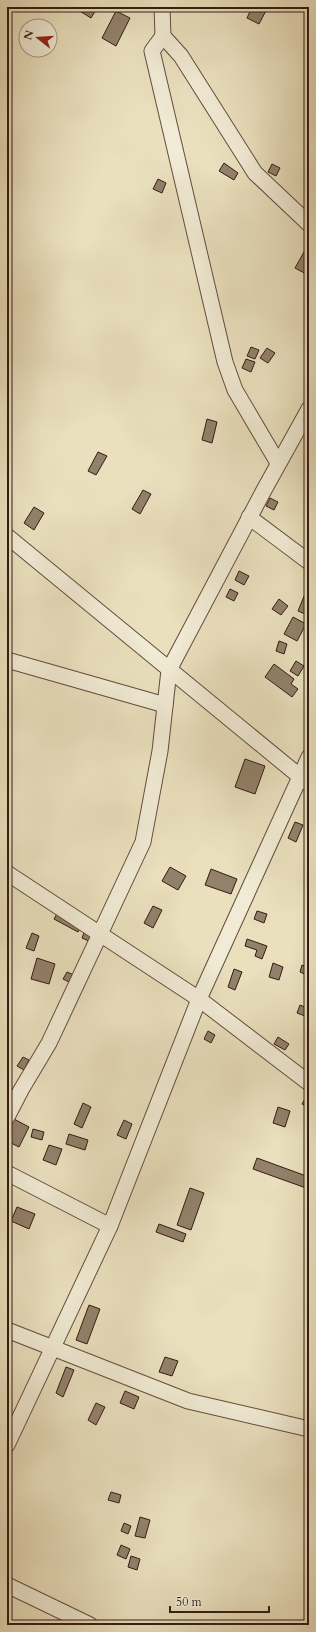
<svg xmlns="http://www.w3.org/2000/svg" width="316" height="1632" viewBox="0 0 316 1632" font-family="Cardo,serif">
  <rect width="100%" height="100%" fill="#eae0be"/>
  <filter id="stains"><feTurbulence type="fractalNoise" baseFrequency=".005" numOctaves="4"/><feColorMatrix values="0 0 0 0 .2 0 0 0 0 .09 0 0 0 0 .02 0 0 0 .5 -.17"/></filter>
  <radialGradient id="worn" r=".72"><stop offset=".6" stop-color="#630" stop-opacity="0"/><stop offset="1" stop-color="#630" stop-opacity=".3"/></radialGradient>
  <g fill="#92816b" stroke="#331b12">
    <polygon points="80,7 95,7 97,8 91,18 78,10"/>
    <polygon points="252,7 268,7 259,24 247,18"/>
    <polygon points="116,11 130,18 116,46 102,38"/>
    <polygon points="7,137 11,139 7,150"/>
    <polygon points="224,163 238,173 234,180 219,171"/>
    <polygon points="272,164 280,168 276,176 268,172"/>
    <polygon points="158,179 166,183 162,193 153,189"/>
    <polygon points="309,243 309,273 308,275 295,268"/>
    <polygon points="251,347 259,350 255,359 247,356"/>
    <polygon points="267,348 275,353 268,363 260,358"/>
    <polygon points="246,359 255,362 251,372 242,368"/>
    <polygon points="207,419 217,422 212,443 202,440"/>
    <polygon points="98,452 107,456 96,475 88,471"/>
    <polygon points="143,490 151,494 140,514 132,509"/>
    <polygon points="270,498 278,502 274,510 266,506"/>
    <polygon points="34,507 44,513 34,530 24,523"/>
    <polygon points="239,571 249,576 244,585 235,580"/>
    <polygon points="309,584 309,605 305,614 298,611"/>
    <polygon points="230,589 238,593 234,601 226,597"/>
    <polygon points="279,599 288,606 281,615 272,609"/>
    <polygon points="293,617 306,624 297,641 284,634"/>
    <polygon points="279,641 287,644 284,654 276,651"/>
    <polygon points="296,661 304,666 298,676 290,671"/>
    <polygon points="274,664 294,679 291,684 298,689 292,697 265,677"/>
    <polygon points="245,759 265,766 255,794 235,787"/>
    <polygon points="295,822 303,825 296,842 288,838"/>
    <polygon points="170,867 186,876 178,890 162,881"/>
    <polygon points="211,869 237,879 231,894 205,885"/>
    <polygon points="153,906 162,910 153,928 144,923"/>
    <polygon points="257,911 267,914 264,923 254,919"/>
    <polygon points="58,912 82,925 78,932 54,919"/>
    <polygon points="85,930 94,935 91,942 82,938"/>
    <polygon points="32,933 39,936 34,951 26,948"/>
    <polygon points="247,939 267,946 262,959 255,956 257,950 245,946"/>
    <polygon points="37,958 55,964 49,984 31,979"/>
    <polygon points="273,963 283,967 279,980 269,977"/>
    <polygon points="302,965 309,968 309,976 300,972"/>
    <polygon points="234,969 242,972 235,990 228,987"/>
    <polygon points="67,972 74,975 71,983 63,979"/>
    <polygon points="300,1005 307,1008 305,1016 297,1013"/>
    <polygon points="208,1031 215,1035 211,1043 204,1039"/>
    <polygon points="278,1037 289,1044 285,1050 274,1044"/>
    <polygon points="23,1057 29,1060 24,1070 17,1066"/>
    <polygon points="306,1097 309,1099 309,1108 302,1104"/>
    <polygon points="83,1103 91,1107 82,1128 74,1124"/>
    <polygon points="278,1107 290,1111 285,1127 273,1123"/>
    <polygon points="14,1119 29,1127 19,1147 7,1141 7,1133"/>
    <polygon points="124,1120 132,1124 126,1139 117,1135"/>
    <polygon points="33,1129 44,1132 42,1140 31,1137"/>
    <polygon points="69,1134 88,1140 85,1150 66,1144"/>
    <polygon points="49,1145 62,1149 56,1165 43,1160"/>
    <polygon points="257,1158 309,1177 306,1188 253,1169"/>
    <polygon points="190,1188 204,1193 191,1230 177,1225"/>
    <polygon points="17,1207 35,1214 29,1229 11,1221"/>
    <polygon points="159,1224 186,1234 183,1242 156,1232"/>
    <polygon points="89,1305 100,1309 87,1344 76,1340"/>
    <polygon points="165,1357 178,1361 172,1376 159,1372"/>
    <polygon points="66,1367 74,1370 63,1397 56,1393"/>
    <polygon points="125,1391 139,1397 134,1409 120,1403"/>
    <polygon points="96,1403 105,1407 96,1425 88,1420"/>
    <polygon points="111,1492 121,1495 119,1503 108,1500"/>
    <polygon points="140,1517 150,1520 145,1538 135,1536"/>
    <polygon points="124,1523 131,1526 128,1534 121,1531"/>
    <polygon points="121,1545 130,1549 126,1559 117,1555"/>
    <polygon points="131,1556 140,1559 137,1570 128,1567"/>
  </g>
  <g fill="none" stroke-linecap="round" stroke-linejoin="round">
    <g stroke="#614c3d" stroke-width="17">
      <g id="street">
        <polyline points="162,7 163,36 181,56 255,173 309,224"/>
        <polyline points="163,36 152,51 225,362 235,390 278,463"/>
        <polyline points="249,517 309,562"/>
        <polyline points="7,536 309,784"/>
        <polyline points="7,660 165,705"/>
        <polyline points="7,873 199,999 309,1083"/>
        <polyline points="7,1117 21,1090 49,1043 143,842 160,751 169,670 264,490 309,409"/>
        <polyline points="7,1173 110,1226"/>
        <polyline points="7,1330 188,1401 309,1429"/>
        <polyline points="7,1445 110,1226 199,999 309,757"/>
        <polyline points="7,1585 90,1625"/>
      </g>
    </g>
    <use href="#street" stroke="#f1ebd5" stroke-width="15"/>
  </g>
  <rect width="316" height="1632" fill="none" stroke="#eae0be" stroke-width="24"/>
  <rect x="8" y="8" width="300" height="1616" fill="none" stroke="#331b12" stroke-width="2"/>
  <rect x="12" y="12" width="292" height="1608" fill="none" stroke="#331b12"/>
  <g transform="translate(38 38) rotate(287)"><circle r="19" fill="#f1ebd5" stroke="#a59887"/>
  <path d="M0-3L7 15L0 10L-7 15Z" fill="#8f2418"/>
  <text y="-6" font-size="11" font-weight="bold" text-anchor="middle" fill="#331b12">N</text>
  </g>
  <path d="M170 1606v6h99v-6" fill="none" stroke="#331b12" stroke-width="2"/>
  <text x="176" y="1606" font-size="12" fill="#331b12" stroke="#f1ebd5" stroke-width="3" paint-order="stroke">50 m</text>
  <rect width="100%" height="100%" filter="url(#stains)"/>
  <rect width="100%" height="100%" fill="url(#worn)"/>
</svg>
